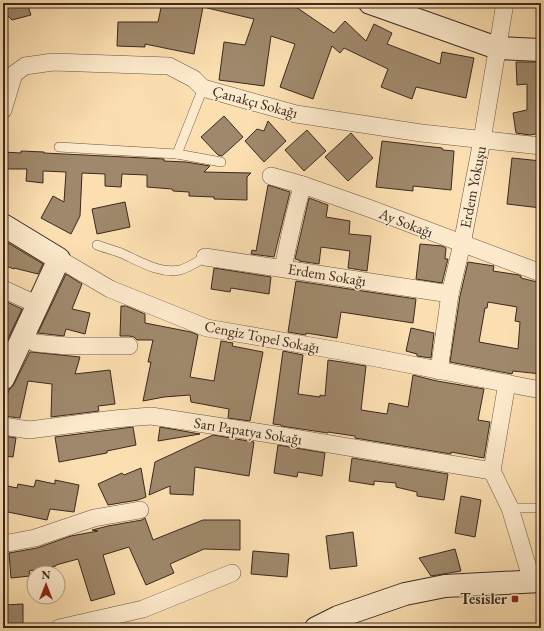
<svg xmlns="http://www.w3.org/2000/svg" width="544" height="631" viewBox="0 0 544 631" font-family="'EB Garamond',serif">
  <rect width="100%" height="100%" fill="#fcdfb1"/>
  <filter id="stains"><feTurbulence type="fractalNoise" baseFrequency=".005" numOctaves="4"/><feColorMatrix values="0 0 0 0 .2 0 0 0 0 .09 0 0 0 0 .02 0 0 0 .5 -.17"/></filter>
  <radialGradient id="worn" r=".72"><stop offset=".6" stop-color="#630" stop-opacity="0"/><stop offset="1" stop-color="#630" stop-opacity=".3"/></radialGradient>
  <g fill="#9f886b" stroke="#3b2920" fill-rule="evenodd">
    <polygon points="3,3 27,3 31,15 12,20 5,13 3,7"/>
    <polygon points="162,3 186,3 203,6 204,3 298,3 296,7 334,33 345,21 366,41 374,24 392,33 387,44 440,64 442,52 474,58 466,98 416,87 412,99 381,87 388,69 344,48 340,53 332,46 313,99 280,87 295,44 271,36 264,86 219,80 224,42 245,45 254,19 203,7 194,54 145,44 145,47 117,46 118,22 158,22"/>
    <polygon points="516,62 541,62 541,133 530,135 516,133 513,113 527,110 527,84 517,85"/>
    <polygon points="224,116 243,137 222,156 218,155 201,137"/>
    <polygon points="268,121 286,141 264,162 245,141 257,129 264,131"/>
    <polygon points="307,130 326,151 304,171 285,150"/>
    <polygon points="351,133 373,158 348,181 325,157"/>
    <polygon points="382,141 442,148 443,150 454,151 451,190 413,186 413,191 376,187"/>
    <polygon points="21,151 44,152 44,153 164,159 164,161 186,162 210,166 204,172 251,173 247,177 247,200 214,199 214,197 189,196 189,192 173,191 172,189 147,187 147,175 122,174 121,187 105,186 105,174 82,173 80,216 71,234 41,218 53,196 64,202 66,172 43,171 43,183 26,181 27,169 3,169 3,152 21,153"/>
    <polygon points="512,158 541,161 541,208 507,204"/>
    <polygon points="268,185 290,192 274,257 251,254 252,250 256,251"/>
    <polygon points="309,198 328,205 326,217 350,221 349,234 371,236 367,271 348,268 350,251 321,247 319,264 299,261 299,260 295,259"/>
    <polygon points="125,202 130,227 97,234 92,209"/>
    <polygon points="3,240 43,264 38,274 14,268 14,269 3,265"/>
    <polygon points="420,244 442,246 446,248 445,259 448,259 442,283 416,279"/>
    <path d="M 468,262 L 494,266 L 493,271 L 519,275 L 521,276 L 521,278 L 541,283 L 541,374 L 513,371 L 512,374 L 450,362 L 460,296 ZM 488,302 L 517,307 L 515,321 L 520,322 L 518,349 L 479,342 L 485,308 L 487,308 Z"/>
    <polygon points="214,268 271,277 269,294 231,288 230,292 211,289"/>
    <polygon points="66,274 82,284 72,309 90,313 85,334 66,329 64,336 38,333"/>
    <polygon points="296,281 416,299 413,323 341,312 337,338 306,333 306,335 288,332"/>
    <polygon points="3,300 22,309 3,349"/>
    <polygon points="121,306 126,306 145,314 145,323 191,332 198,335 190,377 214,381 221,341 233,343 232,346 263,352 250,421 228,418 229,409 191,402 190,395 164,397 143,401 151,362 148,362 153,340 137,340 134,337 129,336 120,336"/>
    <polygon points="411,328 434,333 431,358 417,356 417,354 406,351"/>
    <polygon points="283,351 303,355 298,394 320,397 320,395 325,396 328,360 342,362 366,366 361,410 387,414 389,403 408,407 413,375 437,381 484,389 478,420 490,422 484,458 451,452 451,454 355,438 355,436 328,432 328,433 281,426 281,425 273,424"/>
    <polygon points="31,352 80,357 75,374 110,370 115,404 98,406 99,411 51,417 52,384 28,381 20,418 3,416 3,405 9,390 14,384 30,352"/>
    <polygon points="133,427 136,445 107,451 107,453 59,462 55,437"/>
    <polygon points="160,427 200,434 158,441"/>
    <polygon points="213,435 254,442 249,476 195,467 193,495 170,494 170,486 149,495 155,462"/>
    <polygon points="3,436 16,438 13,457 3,456"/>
    <polygon points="278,445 325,453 322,476 298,472 297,477 274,473"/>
    <polygon points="352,458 448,474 444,500 417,496 417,492 396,487 396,483 374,481 374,485 349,481"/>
    <polygon points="141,468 146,497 138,500 108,505 98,484 122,473 124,475"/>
    <polygon points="36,480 55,484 55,480 79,485 74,512 50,509 47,520 3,511 3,485 17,488 18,484 34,487"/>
    <polygon points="461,496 481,500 475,537 455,533"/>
    <polygon points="145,518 153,540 203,520 240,520 240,550 204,549 170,564 174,573 146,585 129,547 103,555 115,594 91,601 78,559 56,565 56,566 29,571 30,576 11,578 9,553 37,548 71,536 98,531 92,530 108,526 142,520"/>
    <polygon points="353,532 357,566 330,569 326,536"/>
    <polygon points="455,549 461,571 431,576 419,558"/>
    <polygon points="253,551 289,554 287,577 251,574"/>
    <polygon points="23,604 23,628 5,628 4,605"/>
  </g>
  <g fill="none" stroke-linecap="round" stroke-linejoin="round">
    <g stroke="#6b5644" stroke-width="10">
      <g id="lane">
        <polyline points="59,147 177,154 221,162"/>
        <polyline points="177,154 203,88"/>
        <path d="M 97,245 C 105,248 113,250 121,253 C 139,261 159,274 180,270 C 190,267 197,262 205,257"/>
        <polyline points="510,508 541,508"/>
      </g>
    </g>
    <g stroke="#6b5644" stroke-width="18">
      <g id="street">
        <polyline points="3,110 14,74 25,66 53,62 169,66 194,79 203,88 296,114 421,133 541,146"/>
        <polyline points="271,176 303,185 371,209 541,273"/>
        <polyline points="205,257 450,294"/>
        <polyline points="59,259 110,289 207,328 340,351 541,390"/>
        <path d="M 283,268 C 289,240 294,212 303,185"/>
        <polyline points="3,289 38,305"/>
        <polyline points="23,337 35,343 67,346 129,346"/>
        <polyline points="439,371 450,294 462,244 482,140 505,3"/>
        <polyline points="507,383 492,471 510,508 532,581"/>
        <polyline points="3,426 29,430 114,419 151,416 276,435 492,471"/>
        <polyline points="3,544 35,538 94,518 140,510"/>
        <polyline points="59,628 143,609 232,573"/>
      </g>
    </g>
    <g stroke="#3b2920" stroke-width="24">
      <g id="secondary">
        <polyline points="370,3 497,48 541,50"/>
        <polyline points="3,225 59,259 3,379"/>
        <polyline points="316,628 338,617 405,594 445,586 541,581"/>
      </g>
    </g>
    <use href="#lane" stroke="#fdeacc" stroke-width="9"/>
    <use href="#street" stroke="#fdeacc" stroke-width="17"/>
    <use href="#secondary" stroke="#fdeacc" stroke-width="22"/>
  </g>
  <rect fill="#8f2418" stroke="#fdeacc" stroke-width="1.5" x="511" y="595" width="8" height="8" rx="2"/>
  <g text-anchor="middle" stroke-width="3" stroke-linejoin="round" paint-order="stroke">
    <g font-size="15" fill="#3b2920" stroke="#fdeacc">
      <text transform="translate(255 102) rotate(15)" y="5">Çanakçı Sokağı</text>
      <text transform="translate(473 187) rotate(-79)" y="5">Erdem Yokuşu</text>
      <text transform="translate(406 223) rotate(21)" y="5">Ay Sokağı</text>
      <text transform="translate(327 275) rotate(9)" y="5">Erdem Sokağı</text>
      <text transform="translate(262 337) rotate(11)" y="5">Cengiz Topel Sokağı</text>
      <text transform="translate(248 431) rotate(9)" y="5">Sarı Papatya Sokağı</text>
    </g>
    <g font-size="15" font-weight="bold" fill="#3b2920" stroke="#fdeacc" text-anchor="end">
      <text x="507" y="604">Tesisler</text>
    </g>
  </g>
  <rect width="544" height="631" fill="none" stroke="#fcdfb1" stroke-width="16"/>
  <rect x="4" y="4" width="536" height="623" fill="none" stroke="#3b2920" stroke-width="2"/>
  <rect x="8" y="8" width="528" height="615" fill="none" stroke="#3b2920"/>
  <g transform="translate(46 585)"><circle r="19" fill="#fdeacc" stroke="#af9d87"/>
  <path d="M0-3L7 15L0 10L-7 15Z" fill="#8f2418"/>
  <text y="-6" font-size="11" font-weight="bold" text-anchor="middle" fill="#3b2920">N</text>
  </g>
  <rect width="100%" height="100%" filter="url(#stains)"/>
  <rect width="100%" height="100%" fill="url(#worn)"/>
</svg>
